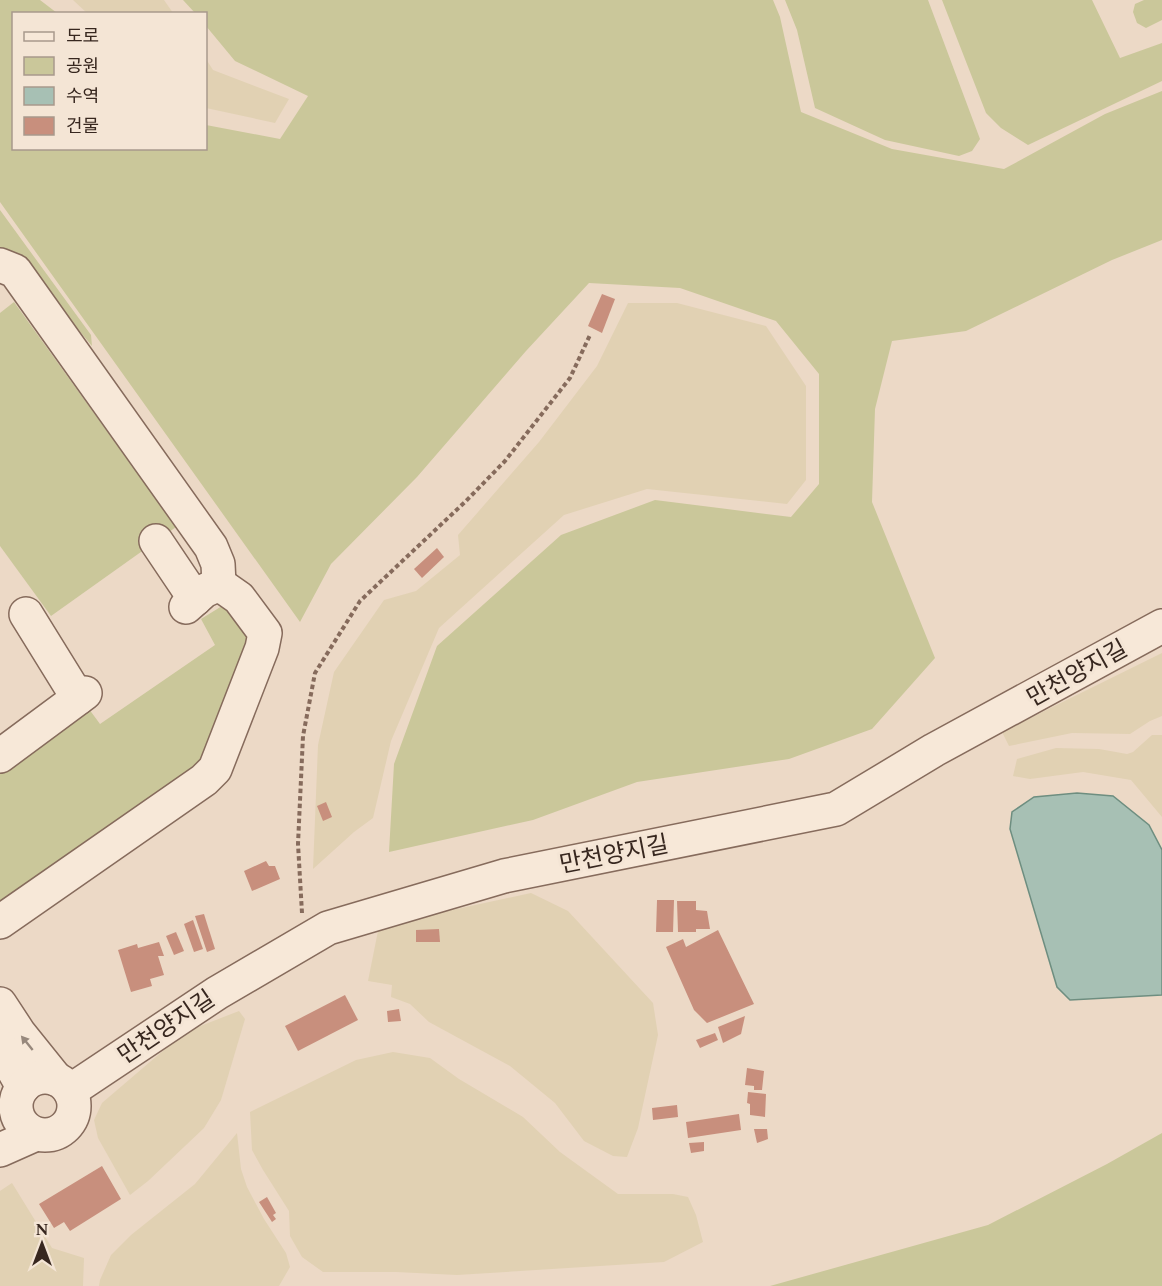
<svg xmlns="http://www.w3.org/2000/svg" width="1162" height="1286" viewBox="0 0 1162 1286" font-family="Spectral,'Noto Sans KR',serif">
  <rect width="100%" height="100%" fill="#ecd9c6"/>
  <g fill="#e1d1b3">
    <polygon points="73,0 164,0 173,13 87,13"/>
    <polygon points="206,59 213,70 289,99 275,123 206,108"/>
    <polygon points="628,303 677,303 766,326 806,386 806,480 787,504 647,489 564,515 439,628 391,741 373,818 354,832 313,869 318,745 334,672 384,600 416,591 460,555 458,535 539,442 597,366"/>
    <polygon points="1162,653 1162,716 1150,721 1130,734 1072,733 1009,746 1002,732"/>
    <polygon points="1152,735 1162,735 1162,817 1131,780 1083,772 1030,779 1013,776 1017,759 1056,748 1099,749 1127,754 1133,752"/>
    <polygon points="531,893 568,911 653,1003 658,1035 638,1128 627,1157 613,1156 584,1141 555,1103 510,1066 429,1022 410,1004 391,997 392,985 368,981 378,931 415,918"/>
    <polygon points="239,1011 245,1019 221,1100 204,1128 148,1181 130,1195 98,1138 94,1120 102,1103 185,1032"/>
    <polygon points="393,1052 430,1058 459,1079 523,1117 560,1152 618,1194 673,1194 688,1197 696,1215 703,1242 664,1262 457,1275 396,1272 323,1272 302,1257 290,1236 289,1211 263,1170 252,1150 250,1112 356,1060"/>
    <polygon points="237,1133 241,1169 247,1187 264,1219 286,1253 290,1267 279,1286 99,1286 100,1280 111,1255 131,1235 195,1184"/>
    <polygon points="12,1183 52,1248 84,1258 83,1286 0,1286 0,1191"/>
  </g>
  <g fill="#cac79a">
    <polygon points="0,0 40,0 57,13 14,14 14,148 206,148 206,125 280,139 308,96 235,61 206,26 206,14 195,13 183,0 773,0 780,17 801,112 892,149 1004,169 1105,114 1162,91 1162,240 1112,260 966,331 892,341 875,409 872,502 935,658 872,729 789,759 637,782 533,820 389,852 394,764 437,646 561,535 655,500 791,517 819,484 819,374 776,321 680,288 589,283 526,351 417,477 331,564 300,622 0,202"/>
    <polygon points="785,0 928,0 980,139 972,151 959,156 885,140 815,108 797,30"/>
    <polygon points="942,0 1092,0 1120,58 1162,43 1162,81 1028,145 1001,128 986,113"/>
    <polygon points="1144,0 1162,0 1162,20 1146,28 1137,23 1133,12 1135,4"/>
    <polygon points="0,210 91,335 92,346 16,255 0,252"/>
    <polygon points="14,302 176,527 51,616 0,546 0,313"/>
    <polygon points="222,606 228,606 255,635 202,764 0,903 0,768 86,705 100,724 215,645 201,619"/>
    <polygon points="1162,1133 1162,1286 770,1286 988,1225 1107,1164"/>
  </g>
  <polygon fill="#a7c0b4" stroke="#6e8e80" stroke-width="1.5" points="1077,793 1113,796 1149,825 1162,850 1162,995 1070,1000 1057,987 1010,829 1012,812 1034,797"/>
  <g fill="#c88f7d">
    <polygon points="602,294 615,299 602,333 588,326"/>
    <polygon points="437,548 444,557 422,578 414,569"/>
    <polygon points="326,802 332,817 323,821 317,806"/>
    <polygon points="266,861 269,866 275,866 280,879 252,891 244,871"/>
    <polygon points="657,900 674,900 673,932 656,932"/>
    <polygon points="677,901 696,901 696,910 707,911 710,929 696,929 696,932 678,932"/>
    <polygon points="204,914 215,949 207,952 195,916"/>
    <polygon points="193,920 203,949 194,952 184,924"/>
    <polygon points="439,929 440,942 416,942 416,930"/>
    <polygon points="718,930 754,1004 707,1023 694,1010 666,947 683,939 686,947"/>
    <polygon points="176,932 184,951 174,955 166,936"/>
    <polygon points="159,942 164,956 158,956 164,975 150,979 152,986 131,992 118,950 137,944 138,948"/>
    <polygon points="345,995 358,1020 298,1051 285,1026"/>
    <polygon points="399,1009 401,1021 388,1022 387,1011"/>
    <polygon points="745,1016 741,1034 723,1043 718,1027"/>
    <polygon points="715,1033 718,1040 700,1048 696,1040"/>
    <polygon points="747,1068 764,1071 762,1090 754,1090 754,1086 745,1085"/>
    <polygon points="748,1092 766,1094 765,1117 750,1115 750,1104 747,1103"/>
    <polygon points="677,1105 678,1117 653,1120 652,1108"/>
    <polygon points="739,1114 741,1130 688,1138 686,1122"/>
    <polygon points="754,1129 767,1129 768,1139 757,1143"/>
    <polygon points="704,1142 704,1151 691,1153 689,1143"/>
    <polygon points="102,1166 121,1199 70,1231 64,1222 54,1228 39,1204"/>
    <polygon points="267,1197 276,1213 273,1215 276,1219 272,1222 259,1202"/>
  </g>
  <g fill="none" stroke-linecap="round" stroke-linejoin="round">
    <g stroke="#866b5c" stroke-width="36">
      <g id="minor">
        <polyline points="0,265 15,271 211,547 218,564 219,584"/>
        <polyline points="156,541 195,599"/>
        <polyline points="26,614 78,698"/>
        <polyline points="0,756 85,693"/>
        <polyline points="0,922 204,780 215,769 262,648 265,633 239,598 219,584 204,591 186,607"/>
        <polyline points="0,1004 19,1033 56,1079"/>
        <polyline points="0,1046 23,1087"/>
        <circle cx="45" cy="1106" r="29"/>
        <polyline points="70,1091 217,993 328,928 504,876 836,809 934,750 1162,626"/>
        <polyline points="0,1150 36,1134"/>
      </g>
    </g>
    <polyline stroke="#866b5c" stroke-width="4" stroke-dasharray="4.5 3" stroke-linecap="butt" points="302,913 298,844 303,736 315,673 360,601 466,501 505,461 570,378 590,335"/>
    <use href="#minor" stroke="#f7e8d8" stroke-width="33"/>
  </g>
  <defs><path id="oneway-solid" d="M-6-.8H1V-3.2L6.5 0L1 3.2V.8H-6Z" transform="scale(1.5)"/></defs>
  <use fill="#97887c" href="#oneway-solid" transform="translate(27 1043) rotate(-129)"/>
  <g text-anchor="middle" stroke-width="6" stroke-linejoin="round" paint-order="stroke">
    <g font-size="24" fill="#37271f" stroke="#f4e5d5">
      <text transform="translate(1077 673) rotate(-29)" y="8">만천양지길</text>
      <text transform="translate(614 854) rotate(-11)" y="8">만천양지길</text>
      <text transform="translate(166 1027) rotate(-34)" y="8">만천양지길</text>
    </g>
  </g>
  <rect x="12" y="12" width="195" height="138" fill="#f4e5d5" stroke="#a8998c" stroke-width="1.5"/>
  <rect x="24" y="32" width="30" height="9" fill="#f7e8d8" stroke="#a8998c" stroke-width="1.5"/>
  <text x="66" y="42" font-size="18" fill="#37271f">도로</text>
  <rect x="24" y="57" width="30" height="18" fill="#cac79a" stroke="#a8998c" stroke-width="1.5"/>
  <text x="66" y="72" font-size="18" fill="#37271f">공원</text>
  <rect x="24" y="87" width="30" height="18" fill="#a7c0b4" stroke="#a8998c" stroke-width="1.5"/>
  <text x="66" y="102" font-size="18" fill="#37271f">수역</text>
  <rect x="24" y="117" width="30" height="18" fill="#c88f7d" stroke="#a8998c" stroke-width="1.5"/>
  <text x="66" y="132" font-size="18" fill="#37271f">건물</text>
  <g transform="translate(42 1244)" stroke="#f4e5d5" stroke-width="4.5" paint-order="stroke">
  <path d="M0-4.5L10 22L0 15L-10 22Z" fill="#37271f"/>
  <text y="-9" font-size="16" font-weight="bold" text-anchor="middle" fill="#37271f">N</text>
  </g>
</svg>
